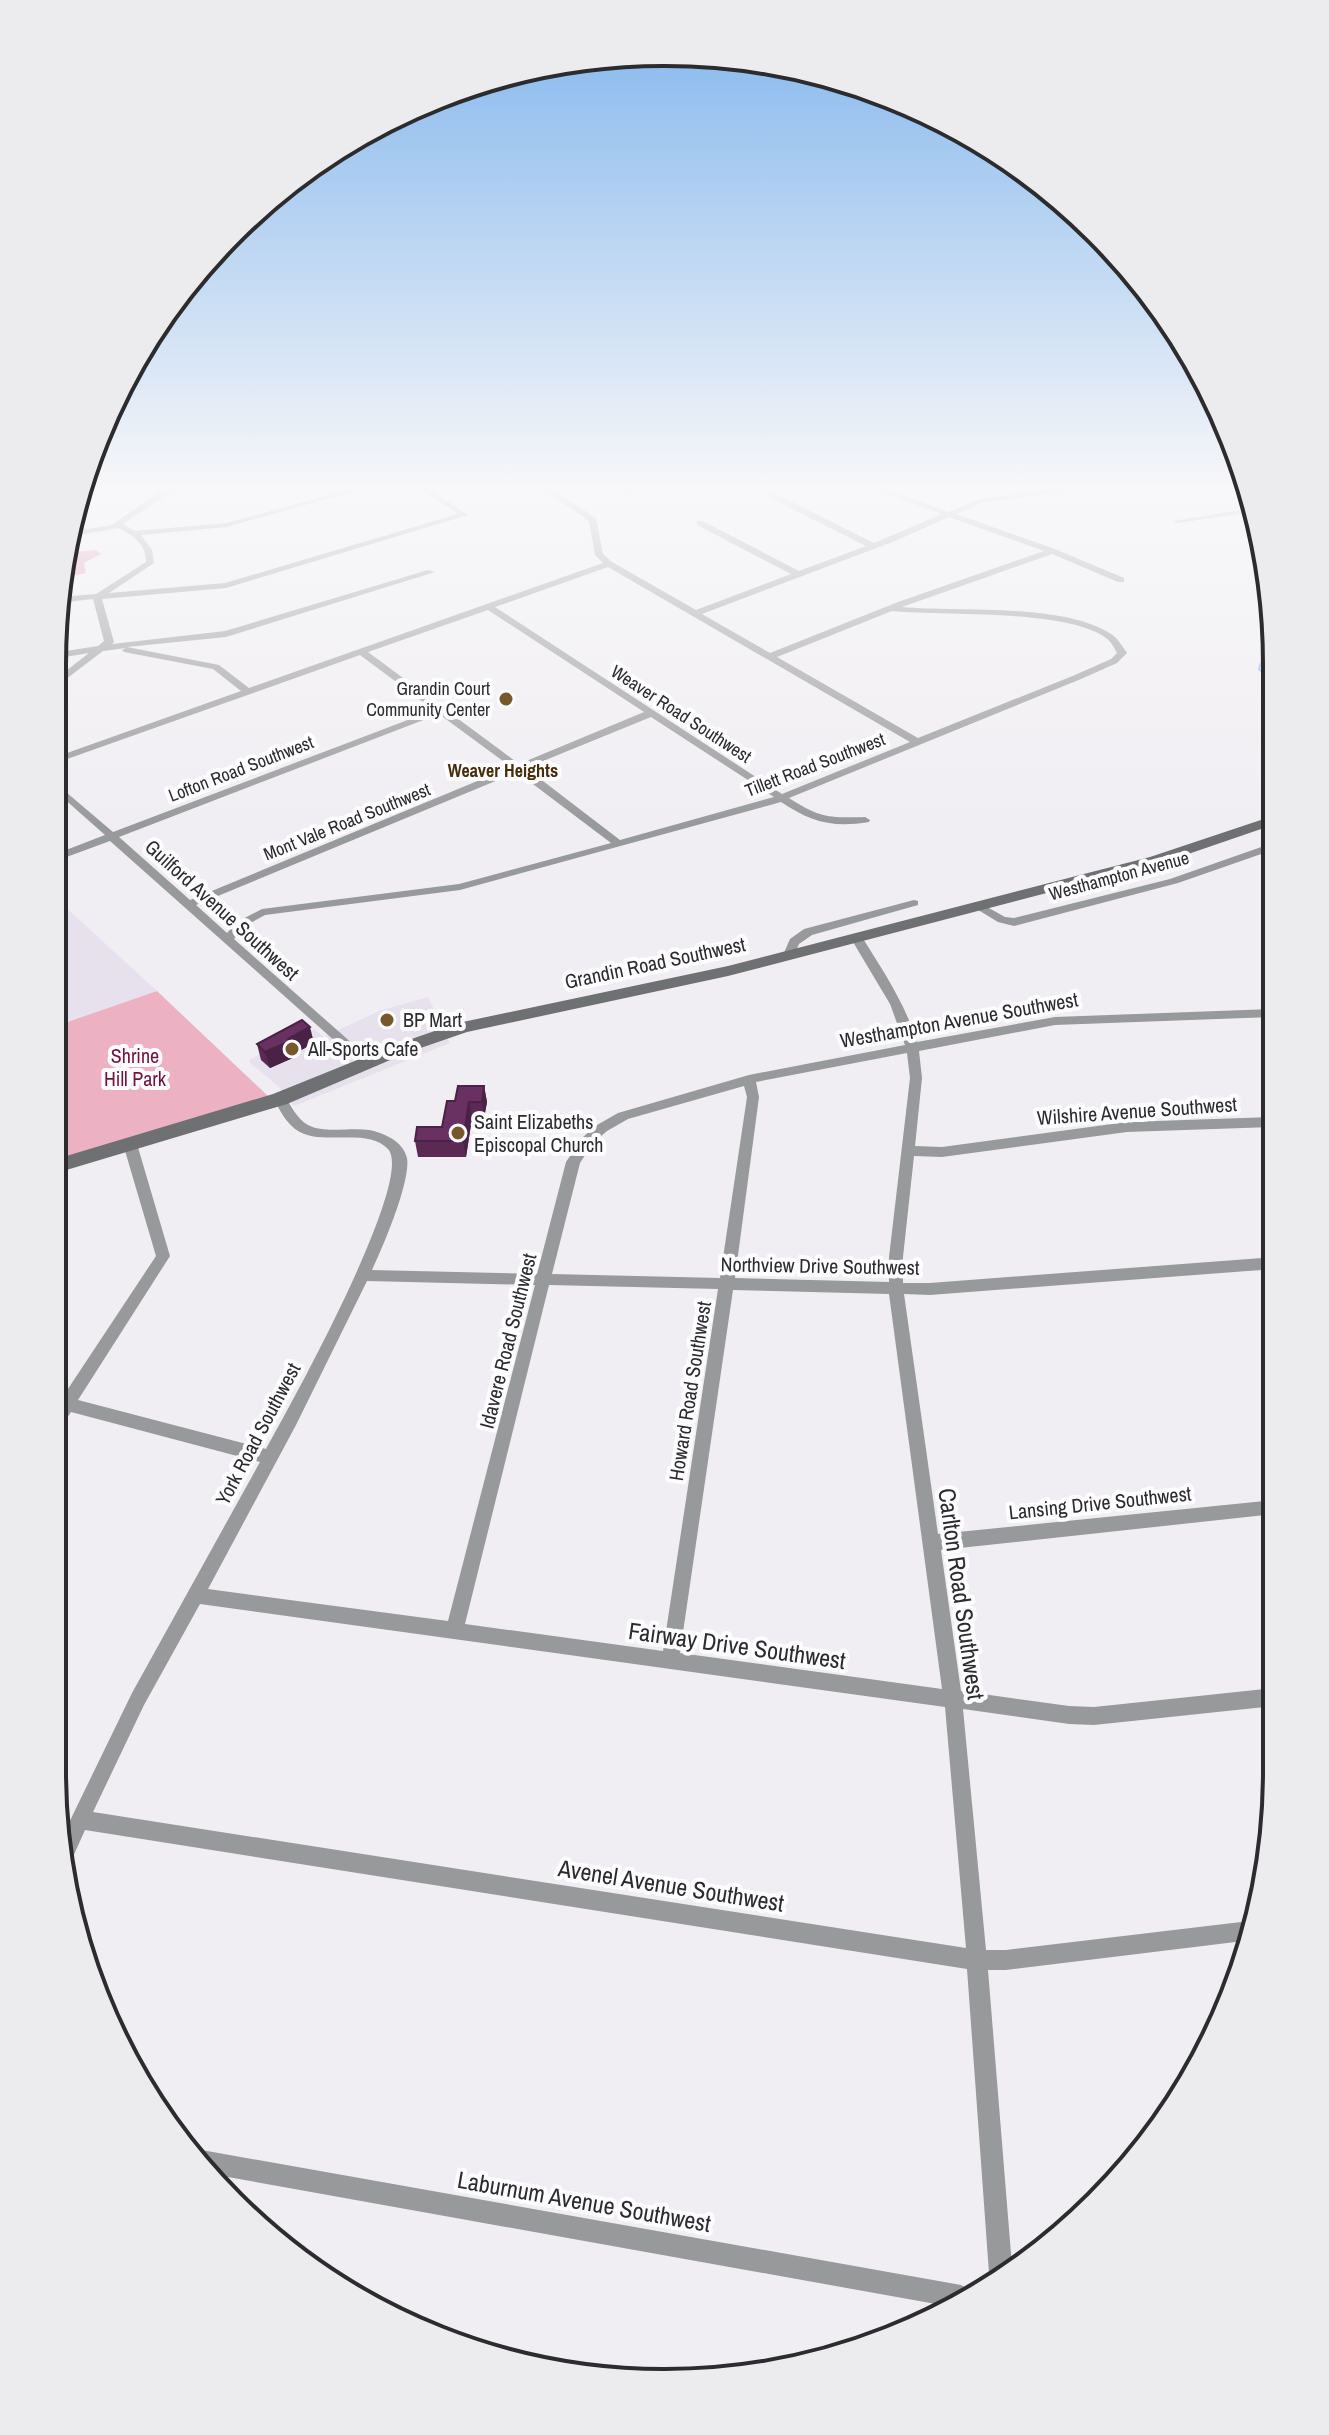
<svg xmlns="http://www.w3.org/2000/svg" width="1329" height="2435" viewBox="0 0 1329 2435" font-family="'Archivo Narrow',sans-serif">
  <rect width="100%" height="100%" fill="#f0eef2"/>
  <g fill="#e6e1ec">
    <polygon points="53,896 157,991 53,1027"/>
    <polygon points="428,997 450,1043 294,1106 279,1087 250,1063 249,1060 314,1029 324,1037 379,1011"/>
  </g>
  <polygon fill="#ecb2c4" points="157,991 268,1096 53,1161 53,1027"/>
  <polygon fill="#e391ad" points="66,547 74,552 96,550 101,554 84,563 86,573 61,578"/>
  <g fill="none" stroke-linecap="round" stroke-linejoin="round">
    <polyline stroke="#85b6f4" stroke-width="2" points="1272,659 1261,663 1259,669 1272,681"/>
    <g fill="#98999a" fill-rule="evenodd">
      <path d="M 177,485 L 187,485 L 166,495 L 123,524 L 135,531 L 226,523 L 367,485 L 378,485 L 226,527 L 141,535 L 152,550 L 154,563 L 109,593 L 225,583 L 458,514 L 415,485 L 423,485 L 468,515 L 226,588 L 102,599 L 114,642 L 112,644 L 225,631 L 428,570 L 435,572 L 226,637 L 127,647 L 219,665 L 249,688 L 603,563 L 595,555 L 589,521 L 536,485 L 545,485 L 596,518 L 603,554 L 612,562 L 696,610 L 791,574 L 697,525 L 697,521 L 703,521 L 799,571 L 866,546 L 770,498 L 770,494 L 776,494 L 874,543 L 942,514 L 863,485 L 873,485 L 949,512 L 980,499 L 1080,485 L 1097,485 L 1093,487 L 982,503 L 956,514 L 1055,549 L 1124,578 L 1124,582 L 1118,582 L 1052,554 L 902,607 C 960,612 1063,603 1111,634 C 1118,638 1122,646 1127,653 L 1117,663 L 1081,679 L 789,798 C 820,818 829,818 865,817 L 870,820 L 869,822 C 832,828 811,822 781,802 L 460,890 L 265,915 L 245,926 L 234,939 L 371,1060 L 373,1063 L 367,1067 L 363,1066 L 110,841 L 53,862 L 53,855 L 105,835 L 53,789 L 53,781 L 113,832 L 434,710 L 360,655 L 53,764 L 53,758 L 241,691 L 213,669 L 124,652 L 122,650 L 126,648 L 103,651 L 53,689 L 53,681 L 89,653 L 53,659 L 53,653 L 98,646 L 104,641 L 93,599 L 57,603 L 58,597 L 96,594 L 146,562 C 146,544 133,535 118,528 L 68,537 L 69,532 L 112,525 L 160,491 ZM 949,517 L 1044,551 L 898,602 L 770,653 L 702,614 L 895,541 ZM 608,567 L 910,742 L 782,794 L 495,607 ZM 488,610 L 644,712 L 519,764 L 368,652 ZM 892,611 C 944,616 1066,609 1106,638 C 1111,641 1114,648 1117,653 L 1111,659 L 1075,675 L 918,738 L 777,657 ZM 439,714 L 511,767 L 190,900 L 119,837 ZM 651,717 L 774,797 L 620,840 L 526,768 ZM 517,772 L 611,843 L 459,884 L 262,909 L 237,922 L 227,933 L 196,905 Z"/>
      <polygon points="575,485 626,488 680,485 676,487 626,492"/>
      <polygon points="1231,485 1240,485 1250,490 1251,496"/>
      <polygon points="1254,508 1254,512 1177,523 1173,521"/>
      <polygon points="1273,843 1273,850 1178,883 1014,926 998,922 970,905 976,902 980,903 1005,917 1014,918 1170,879"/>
      <polygon points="914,900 918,901 918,905 812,935 799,944 793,958 785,958 783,955 790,939 804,929"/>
      <path d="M 856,933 L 860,934 C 882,969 905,1003 917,1042 L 1055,1017 L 1273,1009 L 1273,1017 L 1055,1025 L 919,1051 L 922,1078 L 915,1146 L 942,1147 L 1127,1122 L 1274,1117 L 1274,1127 L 1127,1132 L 942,1157 L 914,1156 L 903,1257 L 903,1283 L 930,1283 L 1274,1257 L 1274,1269 L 930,1295 L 904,1294 L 938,1534 L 1275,1500 L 1275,1514 L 941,1550 L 961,1691 L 1069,1706 L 1094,1707 L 1275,1688 L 1275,1706 L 1094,1725 L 1069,1724 L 963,1709 L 986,1950 L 1006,1950 L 1258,1920 L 1252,1940 L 1006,1970 L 988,1970 L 1012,2266 L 992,2279 L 989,2273 L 967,1969 L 85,1830 L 72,1859 L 67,1861 L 63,1835 L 132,1693 L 260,1462 L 71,1412 L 58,1432 L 52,1434 L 52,1413 L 156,1256 L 123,1144 L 125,1141 L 130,1139 L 137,1144 L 170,1256 L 78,1400 L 266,1449 C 288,1410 416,1179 388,1149 C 367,1126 320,1148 295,1129 C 285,1121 279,1109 274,1099 L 275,1096 L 285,1096 C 291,1106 297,1119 308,1125 C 325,1134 350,1127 369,1130 C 384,1133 403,1141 407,1158 C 411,1181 383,1247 372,1270 L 537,1274 L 566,1162 L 583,1137 L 597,1125 L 618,1113 L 749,1075 L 905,1045 L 890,1004 L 850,937 ZM 907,1053 L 910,1078 L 889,1257 L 889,1282 L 735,1278 L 759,1097 L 756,1082 ZM 744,1086 L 747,1097 L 720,1278 L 552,1274 L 580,1163 L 593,1143 L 607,1131 L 628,1119 ZM 367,1281 L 535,1285 L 448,1621 L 208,1589 L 296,1425 ZM 549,1285 L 718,1289 L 663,1651 L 465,1624 ZM 733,1290 L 889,1294 L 942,1689 L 680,1653 ZM 200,1604 L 945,1707 L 966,1948 L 93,1812 L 144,1705 Z"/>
      <polygon points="196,2149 961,2285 969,2289 971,2292 947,2306 211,2174 188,2152"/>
    </g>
    <polygon fill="#6f7072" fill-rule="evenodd" points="1273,816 1273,825 1162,863 728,976 467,1032 409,1052 287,1104 53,1174 53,1160 273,1094 397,1044 458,1023 728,966 1150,857"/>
  </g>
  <g fill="#5a2a54">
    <polygon points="314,1043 294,1054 295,1057 270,1068 261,1060 257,1044"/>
    <polygon points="484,1086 487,1102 484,1118 472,1118 466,1157 418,1157 415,1141 442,1127 455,1101"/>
  </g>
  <g fill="#4a2245">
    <polygon points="310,1027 314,1043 294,1054 295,1057 270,1068 265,1052"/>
    <polygon points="484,1086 487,1102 484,1118 482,1102"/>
    <polygon points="469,1102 472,1118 466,1157 463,1141"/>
    <polygon points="55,1354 61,1364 52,1377 52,1358"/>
  </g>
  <g fill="#693162" stroke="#4a2245" stroke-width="2">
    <polygon points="302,1020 310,1027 288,1039 290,1041 265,1052 257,1044"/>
    <polygon points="458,1086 484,1086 482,1102 469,1102 463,1141 415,1141 417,1127 442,1127 447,1101 455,1101"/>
  </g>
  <linearGradient id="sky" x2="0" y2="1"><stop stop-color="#80b5ed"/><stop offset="0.59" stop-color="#f8f7f9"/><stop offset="1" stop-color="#f8f7f9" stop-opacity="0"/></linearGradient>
  <rect width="1329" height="825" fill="url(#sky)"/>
  <g fill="#76582c" stroke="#fdfcff" stroke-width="3">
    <circle cx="506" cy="699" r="8"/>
    <circle cx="387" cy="1020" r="8"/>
    <circle cx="292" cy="1049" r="8"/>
    <circle cx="458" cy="1133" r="8"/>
  </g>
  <g text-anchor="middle" stroke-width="8" stroke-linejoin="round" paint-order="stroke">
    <g font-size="18" fill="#2c2b2d" stroke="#fdfcff" text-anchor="end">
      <text x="490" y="695">Grandin Court<tspan x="490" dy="21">Community Center</tspan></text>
    </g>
    <g font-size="18" fill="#2c2b2d" stroke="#fdfcff">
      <text transform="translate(681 714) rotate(33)" y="6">Weaver Road Southwest</text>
      <text transform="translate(815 765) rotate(-21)" y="6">Tillett Road Southwest</text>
      <text transform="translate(241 769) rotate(-21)" y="6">Lofton Road Southwest</text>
      <text transform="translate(347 822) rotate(-22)" y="6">Mont Vale Road Southwest</text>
      <text transform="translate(1119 876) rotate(-15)" y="6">Westhampton Avenue</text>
    </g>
    <g font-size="18" font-weight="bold" fill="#452e09" stroke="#fdfcff">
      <text x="503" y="777">Weaver Heights</text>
    </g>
    <g font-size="20" fill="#2c2b2d" stroke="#fdfcff">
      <text transform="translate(222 910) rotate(42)" y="7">Guilford Avenue Southwest</text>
      <text transform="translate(655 963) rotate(-12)" y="7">Grandin Road Southwest</text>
      <text transform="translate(959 1020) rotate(-10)" y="7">Westhampton Avenue Southwest</text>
      <text transform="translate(1137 1111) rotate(-4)" y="7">Wilshire Avenue Southwest</text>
      <text transform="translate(820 1266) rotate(1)" y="7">Northview Drive Southwest</text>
      <text transform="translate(508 1341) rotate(-76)" y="7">Idavere Road Southwest</text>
      <text transform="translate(690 1391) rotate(-81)" y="7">Howard Road Southwest</text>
      <text transform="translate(258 1434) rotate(-62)" y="7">York Road Southwest</text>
      <text transform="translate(1100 1503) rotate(-6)" y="7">Lansing Drive Southwest</text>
    </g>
    <g font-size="20" fill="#2c2b2d" stroke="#fdfcff" text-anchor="start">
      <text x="403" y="1027">BP Mart</text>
      <text x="308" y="1056">All-Sports Cafe</text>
      <text x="474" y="1129">Saint Elizabeths<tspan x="474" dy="23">Episcopal Church</tspan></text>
    </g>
    <g font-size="20" fill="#71113e" stroke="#fdfcff">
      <text x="135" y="1063">Shrine<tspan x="135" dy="23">Hill Park</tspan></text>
    </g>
    <g font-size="24" fill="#2c2b2d" stroke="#fdfcff">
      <text transform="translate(961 1594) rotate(82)" y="8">Carlton Road Southwest</text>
      <text transform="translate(737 1646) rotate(8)" y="8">Fairway Drive Southwest</text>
      <text transform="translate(671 1886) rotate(9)" y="8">Avenel Avenue Southwest</text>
      <text transform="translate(584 2202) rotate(10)" y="8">Laburnum Avenue Southwest</text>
    </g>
  </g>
  <path d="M0 0H1329V2435H0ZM664 66H665A598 598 0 0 1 1263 664V1771A598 598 0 0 1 665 2369H664A598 598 0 0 1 66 1771V664A598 598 0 0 1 664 66Z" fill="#ecebee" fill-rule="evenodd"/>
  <path fill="none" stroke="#2c2b2d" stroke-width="4" d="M664 66H665A598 598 0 0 1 1263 664V1771A598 598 0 0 1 665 2369H664A598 598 0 0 1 66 1771V664A598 598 0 0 1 664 66Z"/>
</svg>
